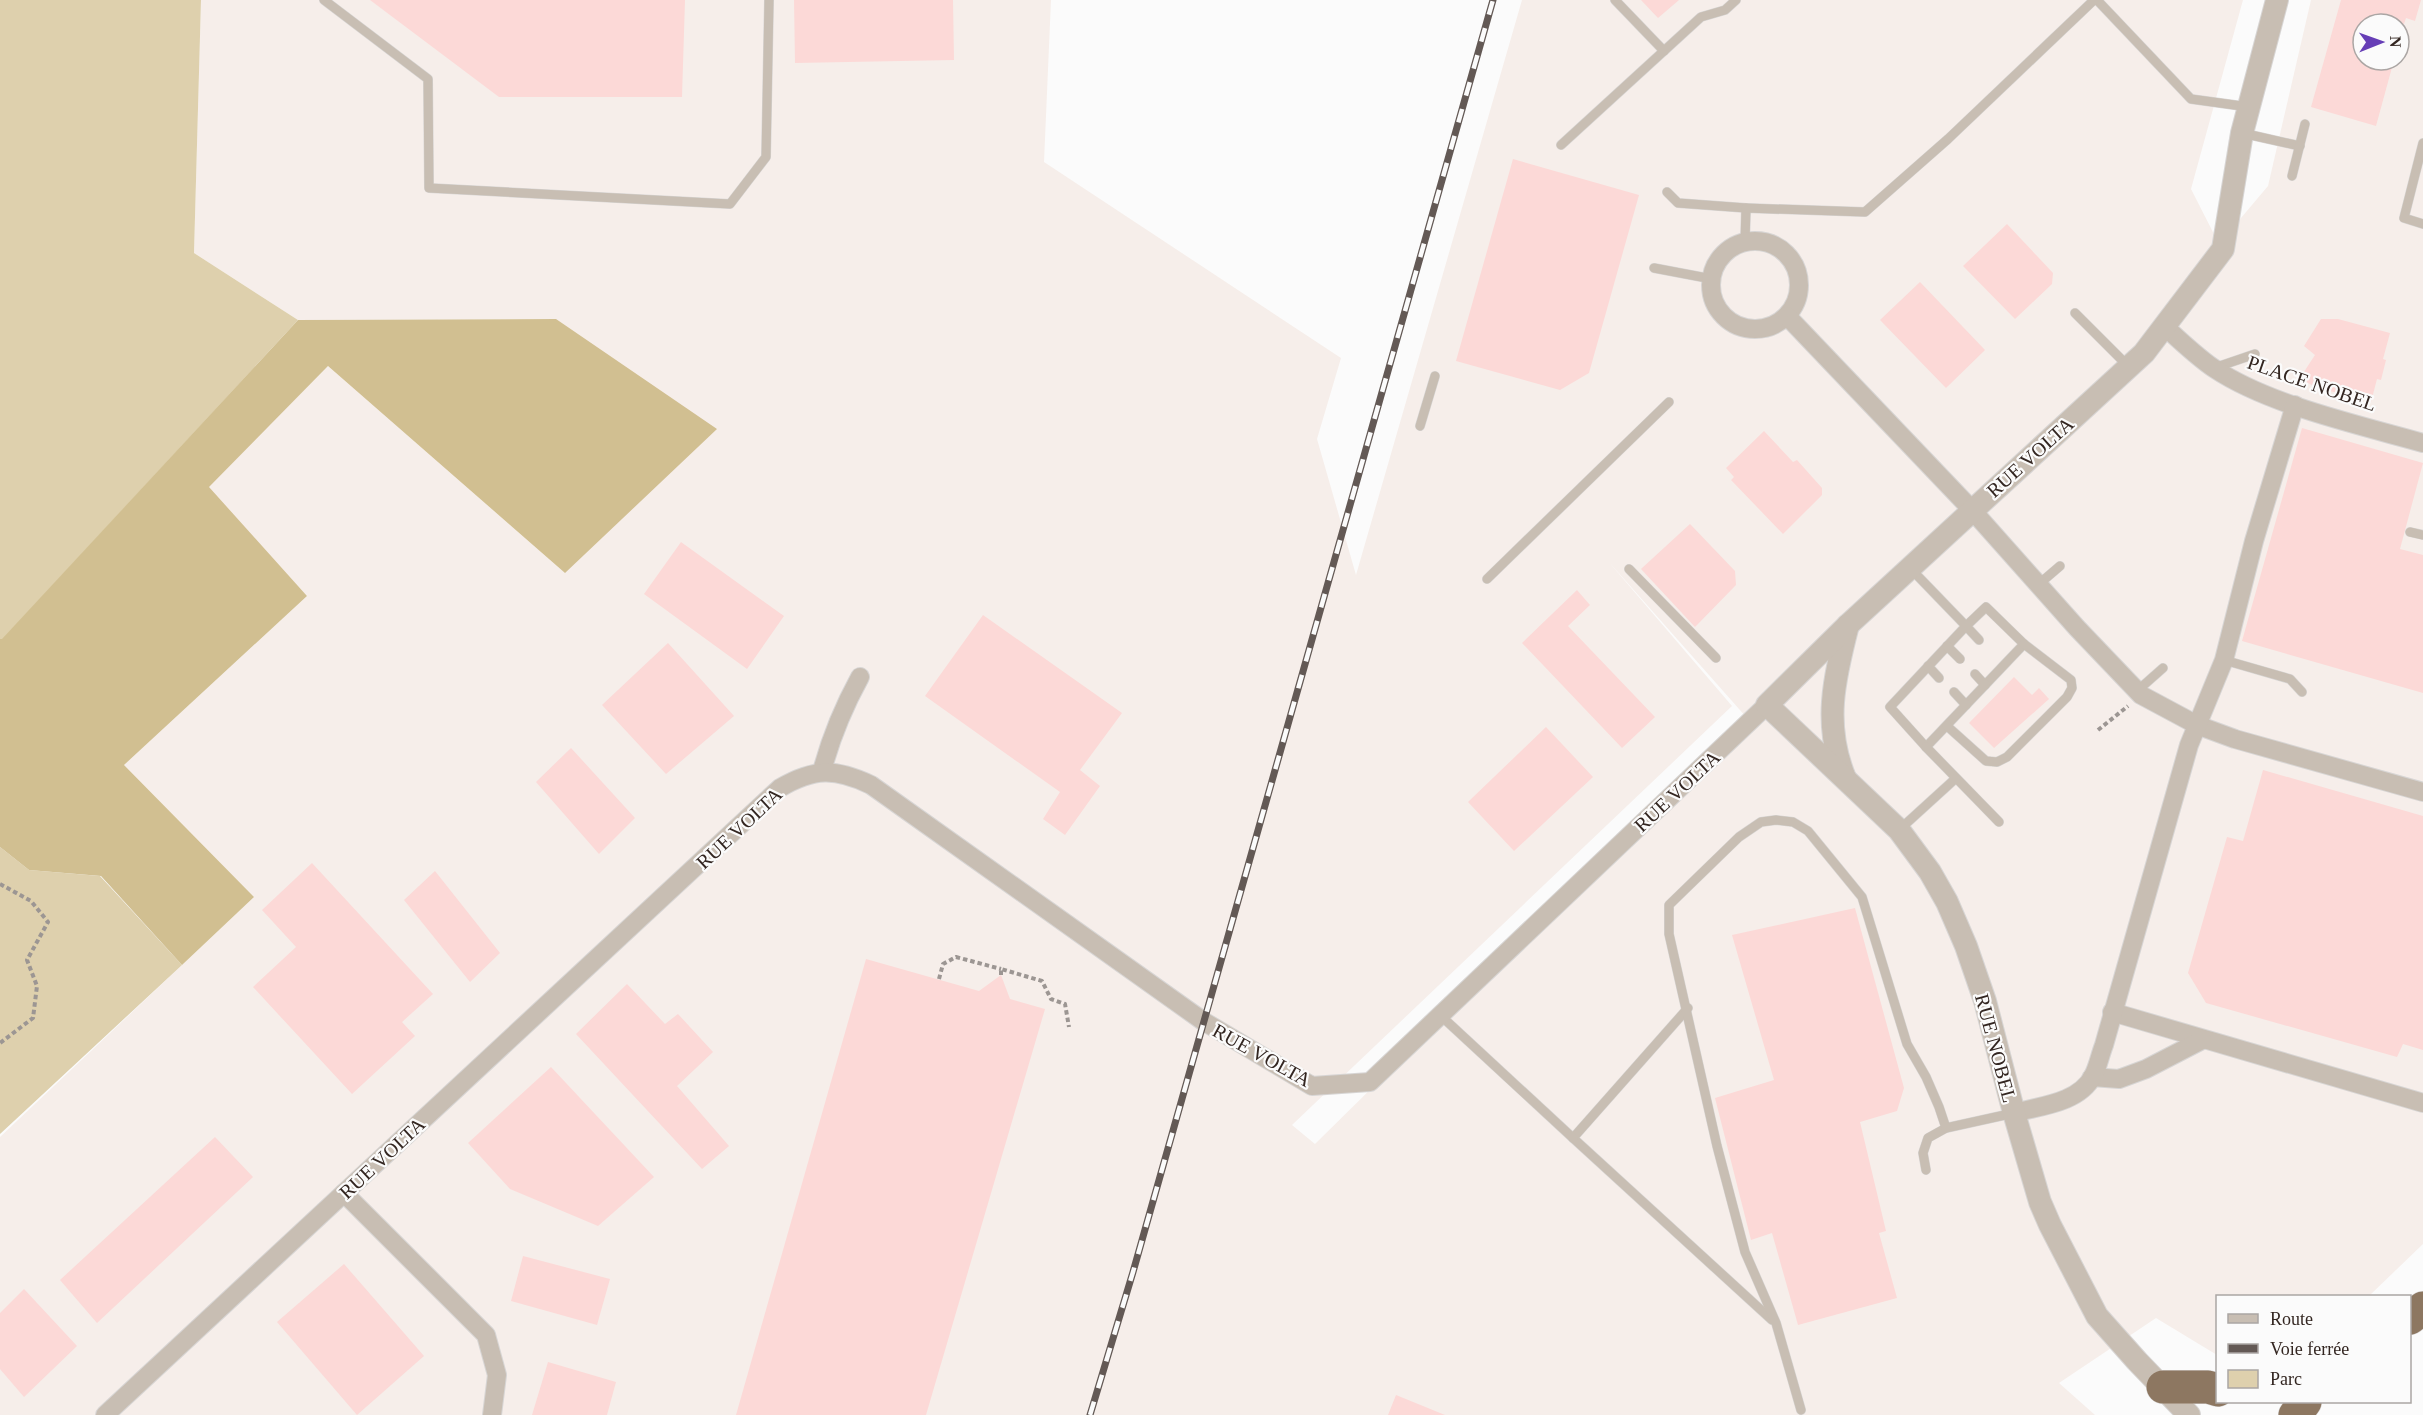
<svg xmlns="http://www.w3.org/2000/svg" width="2423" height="1415" viewBox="0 0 2423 1415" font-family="'Times New Roman',serif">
  <rect width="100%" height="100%" fill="#fbfbfb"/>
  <path fill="#f6eeea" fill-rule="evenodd" d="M 201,0 L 1051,0 L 1044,162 L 1341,358 L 1317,439 L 1356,575 L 1522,0 L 2243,0 L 2191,189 L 2219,244 L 2268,186 L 2311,0 L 2423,0 L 2423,1244 L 2369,1296 L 2218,1296 L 2217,1355 L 2156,1318 L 2059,1383 L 2095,1415 L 0,1415 L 0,1137 L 254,897 L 124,765 L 307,596 L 208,487 L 328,366 L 565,573 L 556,319 L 298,320 L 194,253 ZM 2363,24 L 2399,24 L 2399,60 L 2363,60 ZM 1608,561 L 1747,718 L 1315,1144 L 1292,1125 L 1732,706 Z"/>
  <g fill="#ded0ad">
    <polygon points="0,0 201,0 194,253 298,320 2,640 0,639"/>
    <polygon points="0,847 29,870 100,876 182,965 0,1134"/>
  </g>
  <polygon fill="#d1bf91" points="556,319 717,429 565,573 328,366 209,487 307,596 124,765 254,897 182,965 101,876 29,870 0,847 0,639 2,639 298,320"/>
  <g fill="#fcd9d7">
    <polygon points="370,0 685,0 682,97 499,97"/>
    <polygon points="794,0 953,0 954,60 795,63"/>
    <polygon points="1641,0 1679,0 1658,18"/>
    <polygon points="2341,0 2421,0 2415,21 2406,18 2404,24 2363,24 2363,60 2394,60 2376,126 2311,107"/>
    <polygon points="1513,159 1639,195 1589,373 1560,390 1456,361"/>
    <polygon points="2007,224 2053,273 2052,284 2015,319 1963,266"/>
    <polygon points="1920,282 1985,350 1946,388 1880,320"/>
    <polygon points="2321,319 2338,319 2390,333 2383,359 2386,360 2381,380 2377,379 2371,402 2315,387 2300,378 2315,355 2304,346"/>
    <polygon points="2302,428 2423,463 2400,549 2423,555 2423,693 2242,641"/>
    <polygon points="1764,431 1793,462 1797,460 1822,488 1822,495 1783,534 1731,480 1734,477 1726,468"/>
    <polygon points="1690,524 1735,571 1736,585 1695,627 1641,569"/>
    <polygon points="681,542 784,616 747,669 644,594"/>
    <polygon points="1577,590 1590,605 1568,626 1655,717 1622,748 1522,643"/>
    <polygon points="983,615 1122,713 1080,770 1100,786 1065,835 1043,819 1060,792 925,696"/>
    <polygon points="668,643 734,716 666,774 602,705"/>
    <polygon points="2014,677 2032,695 2039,688 2049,699 1994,748 1969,723"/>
    <polygon points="1546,727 1593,777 1514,851 1468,802"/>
    <polygon points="571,748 635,818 599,854 536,782"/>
    <polygon points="2263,770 2423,816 2423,1050 2403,1044 2397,1057 2206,1003 2188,973 2227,837 2243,841"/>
    <polygon points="312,863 433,994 402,1022 415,1036 352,1094 253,987 296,947 262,910"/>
    <polygon points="435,871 500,953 470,982 404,900"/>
    <polygon points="1855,908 1904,1088 1897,1111 1860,1122 1886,1231 1879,1233 1897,1298 1798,1325 1772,1233 1751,1240 1715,1098 1774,1080 1732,935"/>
    <polygon points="866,959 979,991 1001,975 1010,999 1045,1009 926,1415 736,1415"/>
    <polygon points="627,984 665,1024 678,1014 713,1052 677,1086 729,1146 702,1169 576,1034"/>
    <polygon points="551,1067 654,1177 598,1226 510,1189 468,1143"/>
    <polygon points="215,1137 253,1177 97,1323 60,1280"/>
    <polygon points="523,1256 610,1279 597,1325 511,1301"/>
    <polygon points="344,1264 424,1356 357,1415 277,1322"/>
    <polygon points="24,1289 77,1346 24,1397 0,1369 0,1313"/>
    <polygon points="548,1362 616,1382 607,1415 532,1415"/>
    <polygon points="1396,1395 1445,1415 1388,1415"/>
  </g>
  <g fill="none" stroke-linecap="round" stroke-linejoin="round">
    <g stroke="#d7d5d4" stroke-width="10">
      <g id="service">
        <polyline points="324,0 428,79 429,188 730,204 766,157 769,0"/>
        <polyline points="1615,0 1664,51"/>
        <polyline points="2097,0 2191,99 2249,107"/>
        <polyline points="2242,133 2300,146"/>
        <polyline points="2423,143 2404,218 2423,224"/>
        <polyline points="1561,145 1701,17 1725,10 1736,0"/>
        <polyline points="2292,176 2305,124"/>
        <polyline points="1667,192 1678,203 1746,208"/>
        <polyline points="1745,242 1746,208 1865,212 1948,139 2094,0"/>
        <polyline points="1654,268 1712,279"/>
        <polyline points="2075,313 2129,367"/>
        <polyline points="2214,368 2255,354"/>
        <polyline points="1420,426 1435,376"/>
        <polyline points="2410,532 2423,535"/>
        <polyline points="1629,569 1716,658"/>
        <polyline points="1911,569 1966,626 1986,607 2024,644 1926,747 1890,707 1966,626 1979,640"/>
        <polyline points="1487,579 1669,402"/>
        <polyline points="2039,584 2060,566"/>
        <polyline points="1947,646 1960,659"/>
        <polyline points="2224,660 2290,679 2302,692"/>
        <polyline points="1928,666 1939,678"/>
        <polyline points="1975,674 1985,685"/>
        <polyline points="2137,691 2163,668"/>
        <polyline points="1954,692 1966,705"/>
        <polyline points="1947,726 1986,761 1997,762 2007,757 2067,697 2072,688 2071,680 2024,644"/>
        <polyline points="1926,747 1999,822"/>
        <polyline points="1899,830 1955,779"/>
        <polyline points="1688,1008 1573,1138 1772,1320"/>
        <polyline points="1440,1015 1573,1138"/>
        <polyline points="1926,1170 1923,1153 1928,1138 1946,1128 2014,1113"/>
        <polyline points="1801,1410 1776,1323 1745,1252 1717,1146 1669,934 1669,905 1739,837 1761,822 1776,820 1793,822 1808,831 1862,897 1907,1044 1926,1077 1939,1107 1946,1128"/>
      </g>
    </g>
    <g stroke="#d7d5d4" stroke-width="20">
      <g id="minor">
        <circle cx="1755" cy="285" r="44"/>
        <polyline points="1787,316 1972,510 2077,628 2141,695 2197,725 2235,739 2423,792"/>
        <path d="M 2165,327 C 2181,341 2197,357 2215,369 C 2269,405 2359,425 2423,443"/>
        <path d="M 822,771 C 831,737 843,708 860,677"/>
        <polyline points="2112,1012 2423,1103"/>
        <polyline points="2092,1077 2119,1079 2146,1069 2202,1040"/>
        <path d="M 2014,1113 C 2040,1106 2079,1103 2093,1076 C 2098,1067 2100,1055 2104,1045 L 2189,745 L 2224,660 L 2254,541 L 2295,405"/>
        <polyline points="344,1193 486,1335 497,1375 492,1415"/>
        <path d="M 105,1415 L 780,788 C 814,768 835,768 871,785 L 1203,1021 L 1312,1086 L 1370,1082 L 1767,705"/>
      </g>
    </g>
    <g stroke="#d7d5d4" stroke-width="24">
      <g id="tertiary">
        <path d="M 1845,778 C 1823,725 1834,679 1848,625"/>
        <polyline points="2189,1415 2137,1361 2097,1316 2050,1225 2040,1202 2014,1113 1985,1001 1966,946 1947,902 1930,872 1899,830 1767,705 1848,625 2144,353 2223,249 2242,133 2277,0"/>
      </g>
    </g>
    <g stroke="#d7d5d4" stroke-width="34">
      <g id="motorway">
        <polyline points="2410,1318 2423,1308"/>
        <polyline points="2163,1387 2208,1387 2218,1390"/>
        <polyline points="2295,1415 2305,1402"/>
      </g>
    </g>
    <g stroke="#9c9693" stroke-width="4" stroke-dasharray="4.5 3" stroke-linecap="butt">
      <polyline points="2098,730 2128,706"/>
      <polyline points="0,884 31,901 48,922 27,960 37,986 33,1018 0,1043"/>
      <polyline points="1001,975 1001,969 1042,981 1051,999 1065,1004 1069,1027"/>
      <polyline points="939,979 943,964 956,957 1001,969"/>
    </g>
    <use href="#service" stroke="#c8beb3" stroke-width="9"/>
    <use href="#minor" stroke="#c8beb3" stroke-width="18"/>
    <use href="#tertiary" stroke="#c8beb3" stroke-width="22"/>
    <use href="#motorway" stroke="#8d7761" stroke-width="33"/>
    <g stroke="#635955" stroke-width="7">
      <polyline id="rail" points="1090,1415 1133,1272 1493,0"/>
    </g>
    <use href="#rail" stroke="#fbfbfb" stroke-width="4.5" stroke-dasharray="14" stroke-linecap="butt"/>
  </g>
  <g text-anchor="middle" stroke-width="4.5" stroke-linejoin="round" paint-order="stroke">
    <g font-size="20" fill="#332621" stroke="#fbfbfb">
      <text transform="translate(2312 383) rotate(19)" y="7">PLACE NOBEL</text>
      <text transform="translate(2030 457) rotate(-42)" y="7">RUE VOLTA</text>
      <text transform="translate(1677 791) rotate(-43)" y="7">RUE VOLTA</text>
      <text transform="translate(739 828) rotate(-43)" y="7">RUE VOLTA</text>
      <text transform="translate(1996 1048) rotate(75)" y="7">RUE NOBEL</text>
      <text transform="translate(1262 1055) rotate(29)" y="7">RUE VOLTA</text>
      <text transform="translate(382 1158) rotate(-43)" y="7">RUE VOLTA</text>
    </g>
  </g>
  <rect x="2216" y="1295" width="195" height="108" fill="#fbfbfb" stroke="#aba6a4" stroke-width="1.5"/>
  <rect x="2228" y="1314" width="30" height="9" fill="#c8beb3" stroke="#aba6a4" stroke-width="1.5"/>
  <text x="2270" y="1325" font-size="18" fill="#332621">Route</text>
  <rect x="2228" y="1344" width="30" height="9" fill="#635955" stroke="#aba6a4" stroke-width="1.5"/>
  <text x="2270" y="1355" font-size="18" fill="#332621">Voie ferrée</text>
  <rect x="2228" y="1370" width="30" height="18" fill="#ded0ad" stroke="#aba6a4" stroke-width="1.5"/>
  <text x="2270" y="1385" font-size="18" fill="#332621">Parc</text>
  <g transform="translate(2381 42) rotate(89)"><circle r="28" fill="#fbfbfb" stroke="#aba6a4" stroke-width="1.5"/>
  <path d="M0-4.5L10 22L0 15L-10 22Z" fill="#663eb6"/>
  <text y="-9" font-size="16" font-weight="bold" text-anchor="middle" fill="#332621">N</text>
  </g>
</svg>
